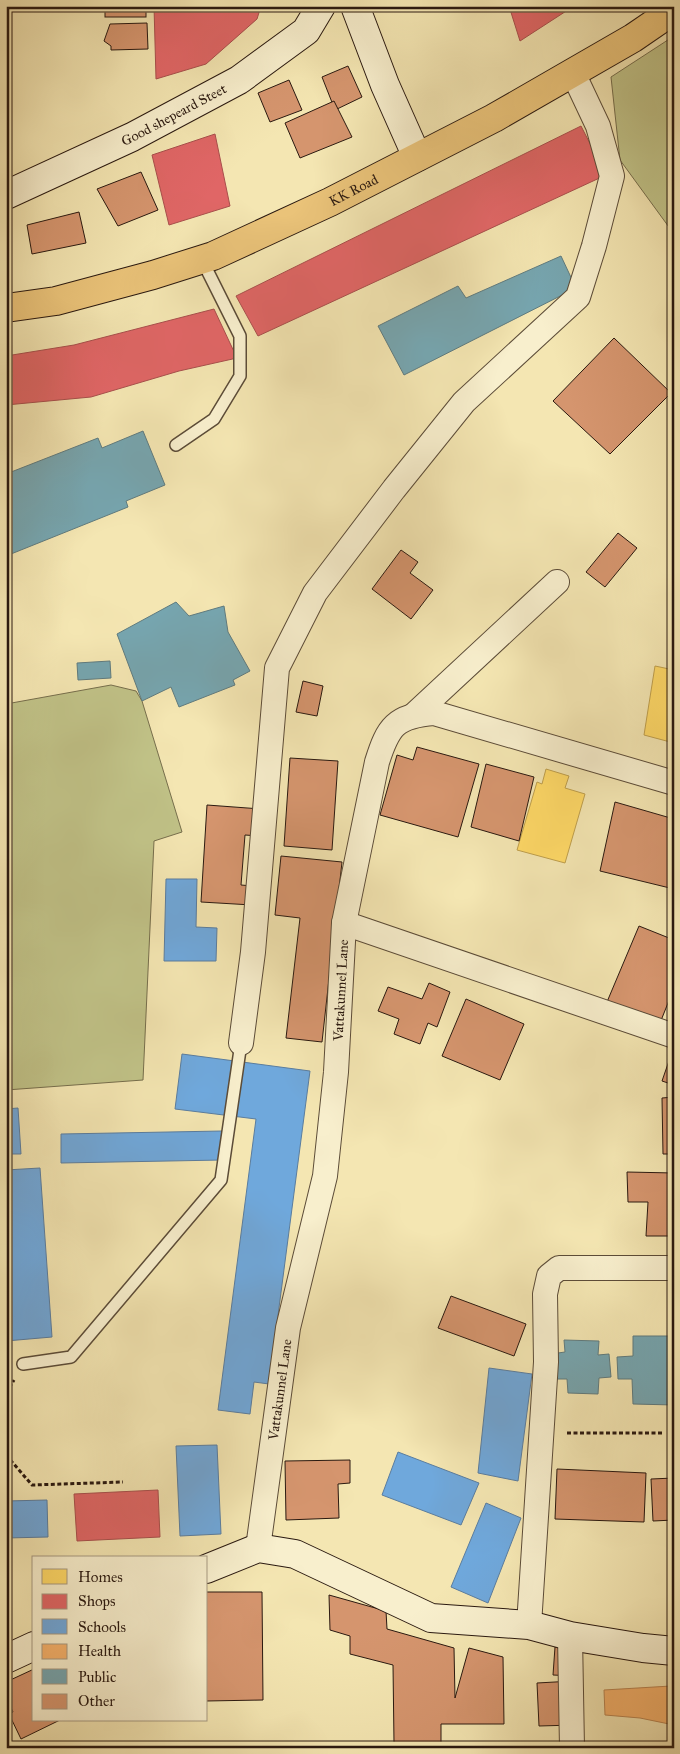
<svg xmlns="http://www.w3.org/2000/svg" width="680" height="1754" viewBox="0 0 680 1754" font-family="'IM FELL Great Primer',serif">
  <rect width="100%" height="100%" fill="#f4e6b2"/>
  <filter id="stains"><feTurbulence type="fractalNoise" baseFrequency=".004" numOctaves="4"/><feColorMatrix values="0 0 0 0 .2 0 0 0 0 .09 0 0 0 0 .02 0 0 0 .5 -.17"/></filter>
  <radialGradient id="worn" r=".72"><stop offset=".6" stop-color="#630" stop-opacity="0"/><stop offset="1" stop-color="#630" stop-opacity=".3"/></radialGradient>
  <g fill="#c1c388" stroke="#766e4c">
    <polygon points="674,36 674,234 620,160 611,77"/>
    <polygon points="111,685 136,691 142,701 182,832 154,841 143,1080 6,1090 6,704"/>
  </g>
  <g fill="#ffd966" stroke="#bf9f4c">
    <polygon points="655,666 674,670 674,743 644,735"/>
    <polygon points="546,769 569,776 565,788 585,794 565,863 517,850 537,782 542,784"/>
  </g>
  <g fill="#e06666" stroke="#a94f4c">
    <polygon points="154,6 261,6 257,19 206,64 156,79"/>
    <polygon points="509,6 574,6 520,41"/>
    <polygon points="581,126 606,175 258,336 236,296"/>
    <polygon points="215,134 230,206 169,225 152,155"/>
    <polygon points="214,309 237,358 179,371 91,397 6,405 6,356 74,345"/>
    <polygon points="158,1490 160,1537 77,1541 74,1494"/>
  </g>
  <g fill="#6fa8dc" stroke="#5a7d9f">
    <polygon points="166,879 197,879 196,927 217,928 216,961 164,961"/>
    <polygon points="182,1054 310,1071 269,1384 254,1382 250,1414 218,1410 256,1119 175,1109"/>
    <polygon points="18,1108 21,1154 6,1154 6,1109"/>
    <polygon points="222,1131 222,1160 61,1163 61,1134"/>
    <polygon points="40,1168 52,1337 6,1341 6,1170"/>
    <polygon points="489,1368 532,1374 518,1481 478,1473"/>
    <polygon points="217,1445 221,1534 180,1536 176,1446"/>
    <polygon points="398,1452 479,1483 461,1525 382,1495"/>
    <polygon points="47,1500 48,1537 6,1538 6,1501"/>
    <polygon points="486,1503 521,1518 488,1603 451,1587"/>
  </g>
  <polygon fill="#f6b26b" stroke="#b98450" points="671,1686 674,1686 674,1725 640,1718 605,1715 604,1690"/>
  <g fill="#76a5af" stroke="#5f7b7f">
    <polygon points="561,256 576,288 404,375 378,326 458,286 466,298"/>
    <polygon points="143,431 165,485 126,501 128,507 6,556 6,474 98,438 102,448"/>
    <polygon points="176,602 189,616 224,606 228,632 250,671 233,680 235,685 179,707 171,687 142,701 117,634"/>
    <polygon points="110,661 111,678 78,680 77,663"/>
    <polygon points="633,1336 674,1336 674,1405 633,1404 632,1379 618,1379 617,1357 633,1356"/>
    <polygon points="564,1340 599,1341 598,1355 609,1354 611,1377 599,1378 598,1394 568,1393 567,1379 553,1379 551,1354 565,1352"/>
  </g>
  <g fill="#d5956e" stroke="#2a1910">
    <rect x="105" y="6" width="41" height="11"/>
    <polygon points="147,23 148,49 111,50 111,46 104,41 110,24"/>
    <polygon points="348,66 362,97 335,110 322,77"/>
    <polygon points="289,80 302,110 270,122 258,93"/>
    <polygon points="334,101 352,137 300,158 285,123"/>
    <polygon points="141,172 158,210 118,226 97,189"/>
    <polygon points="79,212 86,243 32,254 27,225"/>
    <polygon points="614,338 671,393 610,454 553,401"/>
    <polygon points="618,533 637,548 605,587 586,572"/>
    <polygon points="401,550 418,562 410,573 433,590 411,619 372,589"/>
    <polygon points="303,681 323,686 317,716 296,712"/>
    <polygon points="417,747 479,764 458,837 380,815 397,755 413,760"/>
    <polygon points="290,758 338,761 332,850 284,846"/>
    <polygon points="486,764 534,777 519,841 471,827"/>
    <polygon points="615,802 674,819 674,889 600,871"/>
    <polygon points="207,805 261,809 259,836 245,835 241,885 253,886 252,905 201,902"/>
    <polygon points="281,856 342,862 322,1042 286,1038 300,918 275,915"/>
    <polygon points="639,926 674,940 674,988 658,1028 604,1009"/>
    <polygon points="429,983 450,992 437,1027 428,1023 420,1044 394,1034 399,1019 378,1011 388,987 422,999"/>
    <polygon points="466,999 524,1024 500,1080 442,1056"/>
    <polygon points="671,1055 674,1056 674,1085 662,1081"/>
    <polygon points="674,1097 674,1154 663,1154 662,1098"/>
    <polygon points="627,1172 674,1173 673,1236 646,1236 648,1202 628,1202"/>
    <polygon points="451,1296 526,1324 514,1356 438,1328"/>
    <polygon points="350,1460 350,1483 338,1484 339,1518 286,1520 285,1461"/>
    <polygon points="557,1469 646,1473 644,1522 555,1519"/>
    <polygon points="674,1478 674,1520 653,1521 651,1479"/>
    <polygon points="206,1592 262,1592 263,1700 206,1701"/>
    <polygon points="329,1595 386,1611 387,1629 454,1648 455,1698 469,1648 503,1657 504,1724 441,1724 441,1743 394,1743 393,1665 350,1654 350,1636 330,1630"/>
    <polygon points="555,1647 577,1648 575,1676 553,1675"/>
    <polygon points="34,1669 34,1720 60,1720 21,1739 9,1714 13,1712 6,1698 6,1682"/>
    <polygon points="573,1681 574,1725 539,1726 537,1683"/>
  </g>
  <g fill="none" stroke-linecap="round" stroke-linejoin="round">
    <g stroke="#5c4c38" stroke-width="14">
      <g id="lane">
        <polyline points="176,445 214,419 240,376 240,336 202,260"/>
        <polyline points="23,1364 71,1357 221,1180 241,1043"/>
      </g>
    </g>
    <g stroke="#5c4c38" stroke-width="26">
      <g id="street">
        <polyline points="415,714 557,582"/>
        <polyline points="344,923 674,1036"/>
        <polyline points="241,1043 253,952 277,668 315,593 394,489 464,402 578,297 594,246 612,176 598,126 573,73"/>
        <path id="s1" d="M 258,1548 L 288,1328 L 325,1176 L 336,1072 L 344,923 L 377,762 C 388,727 395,716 434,713 L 674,783"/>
        <polyline points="529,1625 546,1362 545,1294 549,1276 559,1268 674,1268"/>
        <polyline points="570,1636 572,1748"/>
      </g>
    </g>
    <g stroke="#2a1910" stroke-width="30">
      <g id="secondary">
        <polyline points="355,6 385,85 417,157"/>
        <path id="s2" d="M 6,195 L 132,137 L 239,80 L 306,31 L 321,6"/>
        <polyline points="206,1569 258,1548 295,1554 431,1618 529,1625 570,1636 643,1648 674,1651"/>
        <polyline points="6,1659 34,1646"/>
      </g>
    </g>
    <g stroke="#2a1910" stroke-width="30">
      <g id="primary">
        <path id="s3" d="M 6,308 L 56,301 L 153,275 L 213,256 L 330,202 L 494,118 L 633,38 L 674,10"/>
      </g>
    </g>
    <g stroke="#2a1910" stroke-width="3" stroke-dasharray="4 2.5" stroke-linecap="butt">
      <polyline points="6,1393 14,1380"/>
      <polyline points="567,1433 664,1433"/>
      <polyline points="6,1455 32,1485 123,1482"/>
    </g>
    <use href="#lane" stroke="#f8efcd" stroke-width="11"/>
    <use href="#street" stroke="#f8efcd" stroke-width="24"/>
    <use href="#secondary" stroke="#f8efcd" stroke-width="28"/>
    <use href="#primary" stroke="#eac379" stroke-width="28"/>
  </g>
  <g text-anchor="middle" stroke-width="5" stroke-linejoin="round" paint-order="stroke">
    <g font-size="14" fill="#2a1910" stroke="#f8efcd">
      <text dy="5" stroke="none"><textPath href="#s2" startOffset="186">Good shepeard Steet</textPath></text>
      <text dy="5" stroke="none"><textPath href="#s3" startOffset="369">KK Road</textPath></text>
      <text dy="5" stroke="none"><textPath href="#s1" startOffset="565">Vattakunnel Lane</textPath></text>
      <text dy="5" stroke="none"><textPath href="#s1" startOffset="160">Vattakunnel Lane</textPath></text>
    </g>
  </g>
  <rect width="680" height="1754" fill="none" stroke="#f4e6b2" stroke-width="25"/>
  <rect x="8" y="8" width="665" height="1739" fill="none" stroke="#2a1910" stroke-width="2.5"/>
  <rect x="12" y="12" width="655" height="1729" fill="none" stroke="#2a1910"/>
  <rect x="32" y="1556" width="175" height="165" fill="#f8efcd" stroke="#a69981"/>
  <rect x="42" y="1569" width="25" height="15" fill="#ffd966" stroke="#a69981"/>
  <text x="78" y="1582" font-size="15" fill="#2a1910">Homes</text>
  <rect x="42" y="1594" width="25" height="15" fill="#e06666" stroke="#a69981"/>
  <text x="78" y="1606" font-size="15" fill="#2a1910">Shops</text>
  <rect x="42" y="1619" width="25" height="15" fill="#6fa8dc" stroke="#a69981"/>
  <text x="78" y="1632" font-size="15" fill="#2a1910">Schools</text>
  <rect x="42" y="1644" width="25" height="15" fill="#f6b26b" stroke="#a69981"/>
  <text x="78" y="1656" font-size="15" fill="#2a1910">Health</text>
  <rect x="42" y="1669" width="25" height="15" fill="#76a5af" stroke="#a69981"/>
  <text x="78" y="1682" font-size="15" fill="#2a1910">Public</text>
  <rect x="42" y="1694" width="25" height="15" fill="#d5956e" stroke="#a69981"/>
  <text x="78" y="1706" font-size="15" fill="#2a1910">Other</text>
  <rect width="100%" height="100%" filter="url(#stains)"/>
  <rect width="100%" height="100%" fill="url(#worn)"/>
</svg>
